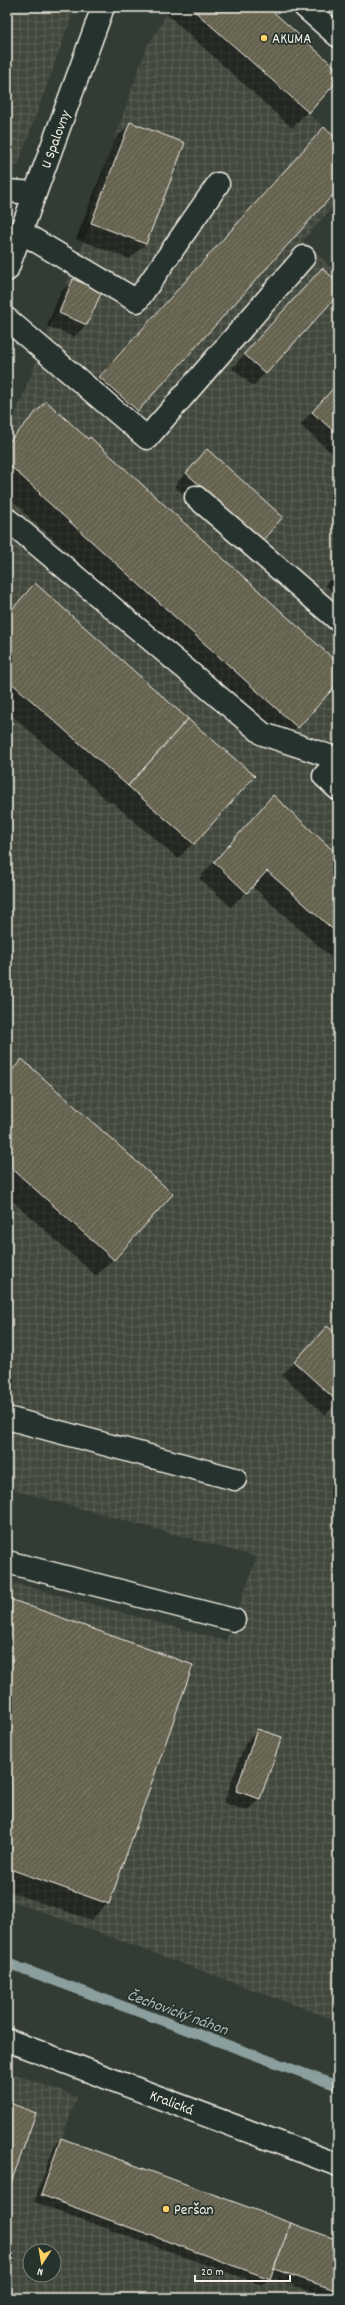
<svg xmlns="http://www.w3.org/2000/svg" width="345" height="2305" viewBox="0 0 345 2305" font-family="Dekko,sans-serif">
  <defs>
    <pattern id="industrial-grid" width="8" height="8" patternUnits="userSpaceOnUse"><rect width="8" height="8" fill="#42473c"/><path d="M0 4h8M4 0v8" fill="none" stroke="#5e6258"/></pattern>
    <pattern id="building-hatch" width="6" height="6" patternUnits="userSpaceOnUse"><rect width="6" height="6" fill="#65624f"/><path d="M-1 1l2-2M0 6l6-6M5 7l2-2" fill="none" stroke="#7c7968"/></pattern>
  </defs>
  <rect width="100%" height="100%" fill="#333c34"/>
  <filter id="ink" filterUnits="userSpaceOnUse"><feTurbulence type="fractalNoise" baseFrequency=".025" numOctaves="2"/><feDisplacementMap in="SourceGraphic" scale="8" xChannelSelector="R" yChannelSelector="G"/><feConvolveMatrix kernelMatrix="1 2 1 2 8 2 1 2 1" color-interpolation-filters="sRGB"/></filter>
  <g filter="url(#ink)">
    <g fill="url(#industrial-grid)" fill-rule="evenodd">
      <polygon points="7,7 75,7 18,165 7,171"/>
      <polygon points="169,7 190,7 338,140 338,201 303,240 338,274 338,2021 7,1899 7,1581 226,1641 257,1557 7,1488 7,436 91,222 87,220 146,48 161,25"/>
      <path d="M 7,2071 L 77,2097 L 41,2194 L 270,2279 L 275,2269 L 338,2291 L 338,2298 L 7,2298 ZM 30,2251 L 54,2251 L 54,2275 L 30,2275 Z"/>
    </g>
    <g fill="#0007">
      <polygon points="159,7 267,7 338,71 338,79 292,128"/>
      <polygon points="131,123 183,143 145,244 130,259 76,239 115,139"/>
      <polygon points="338,141 338,188 120,427 82,394 308,146"/>
      <polygon points="322,269 338,283 338,293 253,386 232,368"/>
      <polygon points="73,280 87,324 74,337 47,326 61,292"/>
      <polygon points="338,383 338,453 335,456 300,425"/>
      <polygon points="46,402 338,664 338,682 280,745 23,512 23,510 7,495 7,443"/>
      <polygon points="195,463 249,553 174,486"/>
      <polygon points="338,570 338,597 325,585"/>
      <polygon points="35,585 187,720 254,776 178,859 111,801 110,803 7,711 7,614"/>
      <polygon points="7,768 11,771 7,776"/>
      <polygon points="273,797 338,856 338,964 252,886 231,907 199,878"/>
      <polygon points="338,988 338,994 335,992"/>
      <polygon points="22,1060 113,1259 96,1276 7,1196 7,1076"/>
      <polygon points="338,1337 338,1402 325,1415 282,1375 315,1340"/>
      <polygon points="7,1599 108,1903 91,1920 7,1891"/>
      <polygon points="258,1730 259,1799 247,1811 224,1803 245,1743"/>
      <polygon points="61,2139 338,2240 338,2298 329,2298 270,2277 262,2285 34,2202 54,2146"/>
    </g>
    <g fill="none" stroke-linecap="round" stroke-linejoin="round">
      <polyline stroke="#8c9f9f" stroke-width="10" points="7,1963 338,2086"/>
    </g>
    <g fill="url(#building-hatch)" stroke="#f4f1e8">
      <polygon points="190,7 268,7 338,70 338,80 309,113"/>
      <polygon points="130,122 185,143 146,244 91,223"/>
      <polygon points="324,127 338,140 338,189 138,411 99,377"/>
      <polygon points="322,268 338,282 338,295 266,374 244,354"/>
      <polygon points="73,279 102,291 87,325 59,313"/>
      <polygon points="338,383 338,435 312,412"/>
      <polygon points="46,401 88,439 90,437 338,663 338,683 298,728 39,494 40,493 7,463 7,444"/>
      <polygon points="207,449 283,517 262,541 186,473"/>
      <polygon points="35,583 188,719 128,786 7,679 7,615"/>
      <polygon points="188,719 255,776 194,844 128,786"/>
      <polygon points="273,795 338,855 338,934 267,871 247,893 214,862"/>
      <polygon points="22,1059 173,1194 114,1260 7,1164 7,1076"/>
      <polygon points="327,1326 338,1335 338,1402 294,1362"/>
      <polygon points="7,1598 193,1665 109,1904 7,1868"/>
      <polygon points="257,1729 282,1737 260,1799 236,1791"/>
      <polygon points="7,2102 36,2113 7,2194"/>
      <polygon points="61,2138 291,2223 270,2279 41,2195"/>
      <polygon points="291,2223 338,2240 338,2291 274,2269"/>
    </g>
    <g fill="none" stroke-linecap="round" stroke-linejoin="round">
      <g stroke="#f4f1e8" stroke-width="25">
        <g id="minor">
          <polyline points="305,7 338,36"/>
          <polyline points="7,191 35,193"/>
          <polyline points="21,232 137,301 218,184"/>
          <polyline points="7,270 103,7"/>
          <polyline points="7,319 147,438 304,257"/>
          <polyline points="196,497 338,620"/>
          <polyline points="7,522 8,520 263,734 338,759"/>
          <polyline points="338,761 324,776 338,789"/>
          <polyline points="7,1418 235,1479"/>
          <polyline points="7,1562 234,1620"/>
        </g>
      </g>
      <g stroke="#f4f1e8" stroke-width="25">
        <polyline id="major" points="7,2040 338,2165"/>
      </g>
      <use href="#minor" stroke="#26332d" stroke-width="22"/>
      <use href="#major" stroke="#26332d" stroke-width="22"/>
    </g>
  </g>
  <g fill="#ffd166" stroke="#26332d" stroke-width="1.5">
    <circle cx="264" cy="38" r="4"/>
    <circle cx="166" cy="2209" r="4"/>
  </g>
  <g text-anchor="middle" stroke-width="3.5" stroke-linejoin="round" paint-order="stroke">
    <g font-size="15" fill="#f4f1e8" stroke="#26332d" text-anchor="start">
      <text x="272" y="43">AKUMA</text>
      <text x="174" y="2214">Peršan</text>
    </g>
    <g font-size="15" fill="#f4f1e8" stroke="#26332d">
      <text transform="translate(55 139) rotate(-70)" y="5">U Spalovny</text>
      <text transform="translate(172 2102) rotate(21)" y="5">Kralická</text>
    </g>
    <g font-size="16" font-style="italic" fill="#afbab7" stroke="#26332d">
      <text transform="translate(178 2011) rotate(20)" y="6">Čechovický náhon</text>
    </g>
  </g>
  <rect width="345" height="2305" fill="none" stroke="#26332d" stroke-width="24"/>
  <rect x="12" y="12" width="321" height="2281" fill="none" stroke="#f4f1e8" stroke-width="1.5" filter="url(#ink)"/>
  <g transform="translate(42 2263) rotate(192)"><circle r="19" fill="#26332d" stroke="#787f78"/>
  <path d="M0-3L7 15L0 10L-7 15Z" fill="#ffd166"/>
  <text y="-6" font-size="11" font-weight="bold" text-anchor="middle" fill="#f4f1e8">N</text>
  </g>
  <path d="M195 2275v6h95v-6" fill="none" stroke="#f4f1e8" stroke-width="2"/>
  <text x="201" y="2275" font-size="12" fill="#f4f1e8" stroke="#26332d" stroke-width="3" paint-order="stroke">20 m</text>
</svg>
